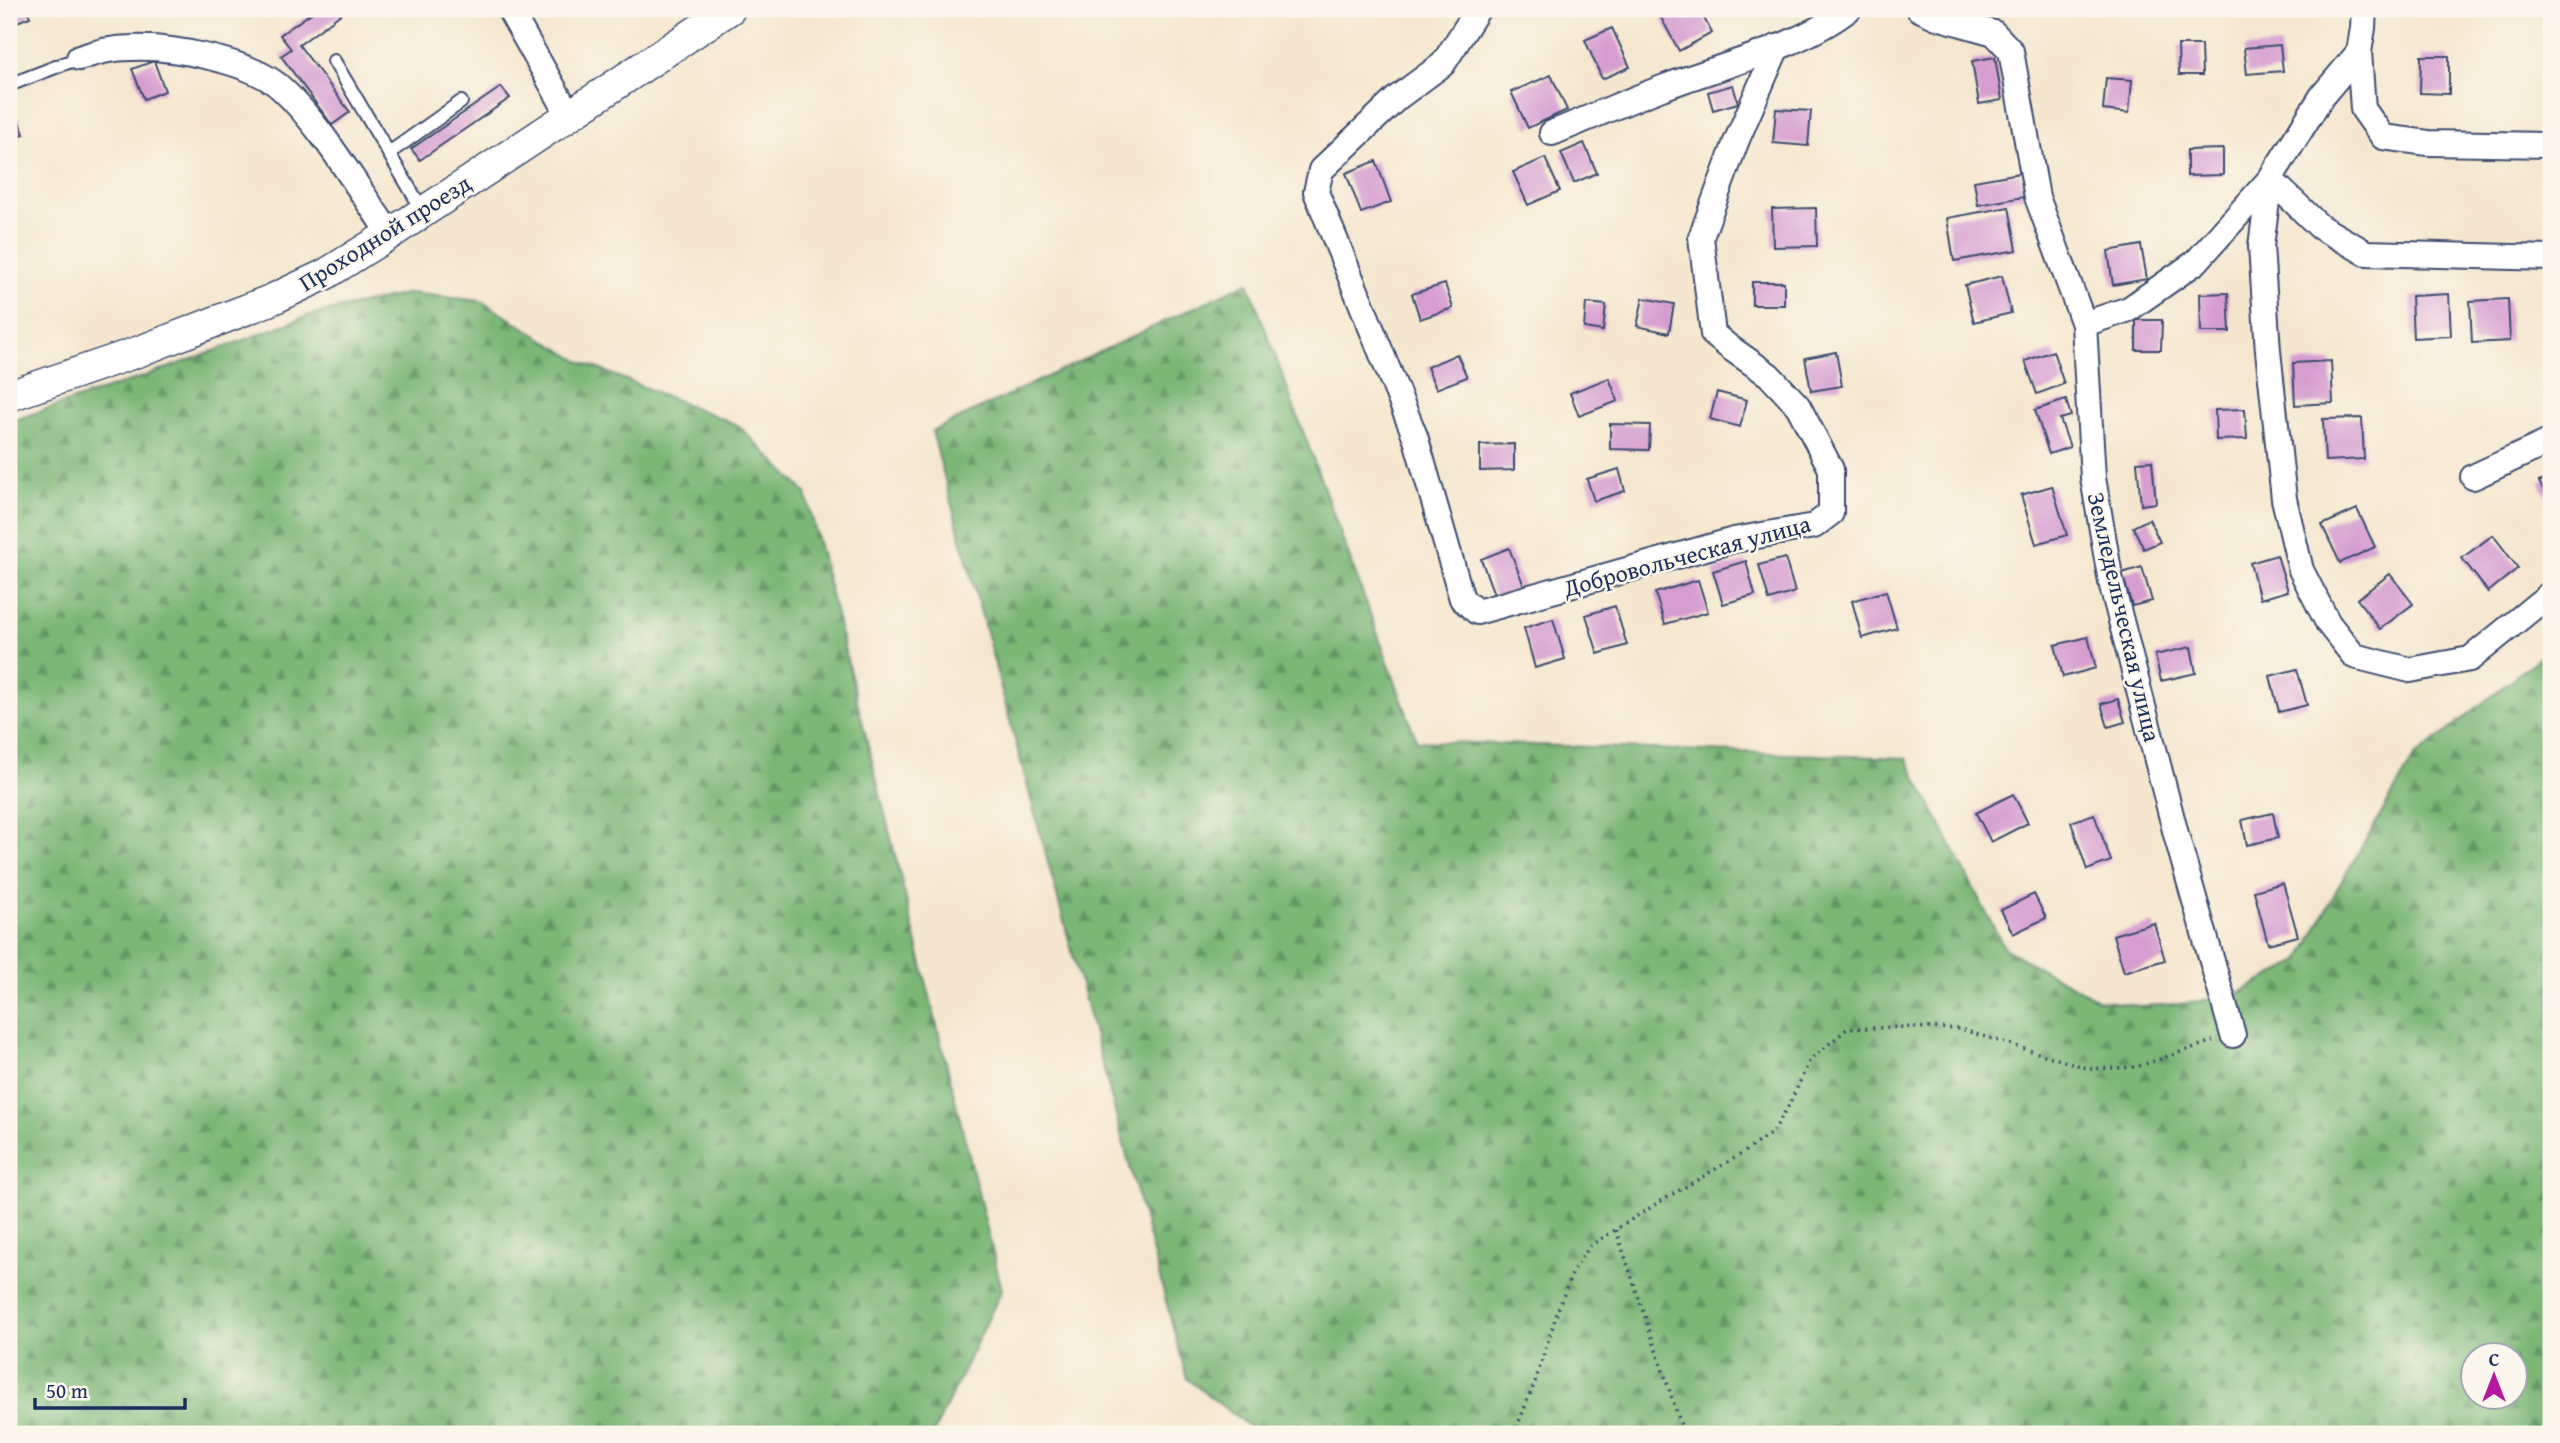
<svg xmlns="http://www.w3.org/2000/svg" width="2560" height="1443" viewBox="0 0 2560 1443" font-family="'Gentium Book Plus',serif">
  <defs>
    <pattern id="forest-firs" width="22" height="20" patternUnits="userSpaceOnUse" patternTransform="scale(1.75)"><rect width="22" height="20" fill="#7bb776"/><path d="M5 1l3.5 6h-7zM16 11l3.5 6h-7z" fill="#649564"/></pattern>
  </defs>
  <rect width="100%" height="100%" fill="#fbf7ec"/>
  <filter id="ink" filterUnits="userSpaceOnUse"><feTurbulence type="fractalNoise" baseFrequency=".0143" numOctaves="2"/><feDisplacementMap in="SourceGraphic" scale="14" xChannelSelector="R" yChannelSelector="G"/><feConvolveMatrix kernelMatrix="1 2 1 2 8 2 1 2 1" color-interpolation-filters="sRGB"/></filter>
  <filter id="wash" filterUnits="userSpaceOnUse"><feTurbulence type="fractalNoise" baseFrequency=".00686" numOctaves="4" result="noise"/><feDisplacementMap in="SourceGraphic" scale="28" xChannelSelector="R" yChannelSelector="G"/><feGaussianBlur stdDeviation="1.57" result="paint"/><feColorMatrix in="noise" values="0 0 0 0 0 0 0 0 0 0 0 0 0 0 0 0 0 1.4 0 .05"/><feComposite in="paint" operator="in"/></filter>
  <g filter="url(#wash)">
    <rect width="100%" height="100%" fill="#f5e7cf"/>
    <g fill="url(#forest-firs)" stroke="#4b736a" stroke-width="2" fill-rule="evenodd">
      <path d="M 1248,282 L 1417,741 L 1906,758 L 2005,949 L 2099,1000 L 2139,1006 L 2181,1004 L 2235,995 L 2300,961 L 2337,889 L 2414,758 L 2551,648 L 2551,1434 L 1259,1434 L 1187,1379 L 932,431 ZM 2472,1356 L 2514,1356 L 2514,1398 L 2472,1398 Z"/>
      <polygon points="410,293 481,301 579,361 738,425 806,493 1002,1290 933,1434 9,1434 9,422 157,372 311,315"/>
    </g>
    <g id="blocks">
      <g fill="#d69ed0">
        <polygon points="9,9 27,9 30,17 9,25"/>
        <polygon points="317,9 343,9 345,11 299,45 350,112 332,125 281,56 291,49 280,35"/>
        <polygon points="1669,9 1699,9 1712,33 1679,51 1659,14"/>
        <polygon points="1612,28 1630,67 1602,79 1585,40"/>
        <polygon points="2178,45 2201,45 2202,75 2179,75"/>
        <polygon points="2280,45 2283,71 2247,74 2244,48"/>
        <polygon points="2421,56 2449,56 2449,94 2420,93"/>
        <polygon points="1995,57 2002,100 1979,104 1972,61"/>
        <polygon points="154,61 165,91 144,99 132,69"/>
        <polygon points="1551,75 1567,110 1528,128 1511,92"/>
        <polygon points="2106,78 2132,80 2129,113 2103,110"/>
        <polygon points="1733,85 1738,103 1713,110 1708,92"/>
        <polygon points="501,87 510,98 420,160 411,149"/>
        <polygon points="12,104 24,134 9,140 9,106"/>
        <polygon points="1776,109 1811,111 1808,146 1773,143"/>
        <polygon points="1584,143 1597,173 1574,183 1561,153"/>
        <polygon points="2223,149 2223,175 2187,176 2187,150"/>
        <polygon points="1545,158 1560,191 1528,205 1513,172"/>
        <polygon points="1376,161 1391,202 1361,213 1346,173"/>
        <polygon points="2020,173 2024,197 1978,205 1974,181"/>
        <polygon points="2009,207 2017,250 1954,261 1947,218"/>
        <polygon points="1816,208 1817,246 1773,247 1772,209"/>
        <polygon points="2141,245 2147,279 2113,285 2108,251"/>
        <polygon points="2002,276 2011,313 1974,322 1965,285"/>
        <rect x="1752" y="282" width="32" height="23"/>
        <polygon points="1445,284 1453,308 1420,319 1412,294"/>
        <polygon points="2228,293 2230,332 2201,332 2200,294"/>
        <polygon points="2449,294 2451,336 2413,338 2411,296"/>
        <polygon points="1643,298 1674,304 1669,333 1637,326"/>
        <polygon points="2508,299 2510,341 2472,343 2470,301"/>
        <polygon points="1586,303 1606,305 1603,331 1584,328"/>
        <polygon points="2136,320 2162,320 2161,350 2136,350"/>
        <polygon points="2053,351 2064,384 2037,394 2025,361"/>
        <polygon points="1836,352 1842,386 1811,391 1805,358"/>
        <polygon points="1457,354 1467,377 1436,389 1427,367"/>
        <polygon points="2331,361 2333,403 2295,405 2293,363"/>
        <polygon points="1609,378 1618,401 1579,416 1570,393"/>
        <polygon points="1717,392 1747,400 1740,427 1710,419"/>
        <polygon points="2066,400 2071,416 2060,419 2070,447 2049,454 2035,410"/>
        <polygon points="2245,409 2247,439 2216,440 2215,410"/>
        <polygon points="2362,418 2364,459 2325,461 2323,419"/>
        <polygon points="1610,424 1650,425 1649,450 1610,449"/>
        <polygon points="1514,444 1514,470 1480,471 1480,445"/>
        <polygon points="2152,461 2156,503 2141,505 2137,462"/>
        <polygon points="1619,469 1625,491 1594,501 1587,479"/>
        <polygon points="2551,476 2551,504 2539,482"/>
        <polygon points="2052,486 2067,535 2036,544 2021,495"/>
        <polygon points="2357,509 2375,547 2340,563 2322,525"/>
        <polygon points="2149,519 2160,542 2144,549 2133,527"/>
        <polygon points="2493,535 2518,568 2488,592 2462,558"/>
        <polygon points="1509,548 1524,586 1495,597 1481,559"/>
        <polygon points="2277,555 2288,591 2260,599 2250,563"/>
        <polygon points="1785,558 1795,592 1769,600 1759,565"/>
        <polygon points="1746,561 1755,595 1723,604 1713,571"/>
        <polygon points="2142,567 2152,601 2132,606 2122,573"/>
        <polygon points="2390,574 2413,604 2380,629 2357,599"/>
        <polygon points="1698,580 1708,612 1665,624 1655,593"/>
        <polygon points="1886,591 1897,628 1862,638 1852,601"/>
        <polygon points="1615,606 1627,645 1598,654 1586,615"/>
        <polygon points="1553,619 1565,659 1535,668 1524,628"/>
        <polygon points="2088,637 2096,668 2063,677 2055,645"/>
        <polygon points="2191,647 2196,673 2161,681 2155,655"/>
        <polygon points="2297,669 2307,705 2279,712 2270,676"/>
        <polygon points="2118,699 2125,722 2108,727 2101,704"/>
        <polygon points="2013,794 2028,823 1991,842 1976,813"/>
        <polygon points="2273,813 2278,838 2247,845 2242,820"/>
        <polygon points="2094,814 2111,861 2087,870 2071,822"/>
        <polygon points="2283,883 2298,936 2268,944 2254,891"/>
        <polygon points="2034,894 2046,918 2013,934 2001,910"/>
        <polygon points="2154,923 2165,960 2124,972 2113,935"/>
      </g>
    </g>
  </g>
  <g filter="url(#ink)">
    <use href="#blocks" fill-opacity="0" stroke="#3c4b6f" stroke-width="2"/>
    <g fill="none" stroke-linecap="round" stroke-linejoin="round">
      <g stroke="#3c4b6f" stroke-width="16">
        <g id="service">
          <polyline points="334,61 423,211"/>
          <polyline points="9,85 79,58"/>
          <polyline points="389,153 461,102"/>
        </g>
      </g>
      <g stroke="#3c4b6f" stroke-width="28">
        <g id="minor">
          <polyline points="509,9 569,115"/>
          <polyline points="1478,9 1443,64 1397,98 1321,170 1316,192 1415,436 1462,599 1477,612 1734,540 1814,526 1831,513 1831,469 1798,406 1769,375 1729,347 1713,334 1701,237 1736,142 1777,47"/>
          <polyline points="1919,9 1937,17 1994,33 2011,51 2037,197 2084,324 2093,478 2111,582 2177,838 2233,1035"/>
          <polyline points="2364,9 2363,28 2359,52 2363,109 2383,137 2428,143 2551,145"/>
          <polyline points="2359,52 2322,96 2270,179 2261,246 2268,351 2284,499 2301,570 2328,623 2354,656 2410,670 2470,659 2551,593"/>
          <path d="M 79,58 C 96,52 113,48 131,48 C 170,46 253,61 282,89 C 322,126 358,189 390,234"/>
          <path d="M 1552,133 C 1589,118 1625,102 1662,88 C 1721,65 1799,48 1849,9"/>
          <polyline points="2084,324 2129,309 2196,262 2270,179 2320,227 2366,253 2551,258"/>
          <polyline points="2473,477 2551,441"/>
        </g>
      </g>
      <g stroke="#3c4b6f" stroke-width="33">
        <polyline id="tertiary" points="9,396 140,351 273,299 326,274 390,234 730,9"/>
      </g>
      <g stroke="#3c4b6f" stroke-width="3.5" stroke-dasharray="2 5" stroke-linecap="butt">
        <polyline points="1616,1230 1684,1434"/>
        <polyline points="1514,1434 1535,1382 1560,1304 1574,1269 1590,1246 1656,1204 1743,1153 1773,1132 1790,1103 1810,1060 1847,1029 1904,1027 1960,1029 2090,1069 2136,1067 2213,1041"/>
      </g>
      <use href="#service" stroke="#fff" stroke-width="12"/>
      <use href="#minor" stroke="#fff" stroke-width="24"/>
      <use href="#tertiary" stroke="#fff" stroke-width="30"/>
    </g>
  </g>
  <g text-anchor="middle" stroke-width="5" stroke-linejoin="round" paint-order="stroke">
    <g font-size="24" fill="#1b2f5e" stroke="#fbf7ec">
      <text transform="translate(385 233) rotate(-32)" y="8">Проходной проезд</text>
      <text transform="translate(1687 556) rotate(-15)" y="8">Добровольческая улица</text>
      <text transform="translate(2124 617) rotate(77)" y="8">Земледельческая улица</text>
    </g>
  </g>
  <rect width="2560" height="1443" fill="none" stroke="#fbf7ec" stroke-width="35"/>
  <g transform="translate(2494 1376)"><circle r="33" fill="#fbf7ec" stroke="#a1a7b3" stroke-width="2"/>
  <path d="M0-5L12 26L0 18L-12 26Z" fill="#b5179e"/>
  <text y="-10" font-size="19" font-weight="bold" text-anchor="middle" fill="#1b2f5e">С</text>
  </g>
  <path d="M35 1398v10h150v-10" fill="none" stroke="#1b2f5e" stroke-width="3.5"/>
  <text x="46" y="1398" font-size="21" fill="#1b2f5e" stroke="#fbf7ec" stroke-width="5" paint-order="stroke">50 m</text>
</svg>
